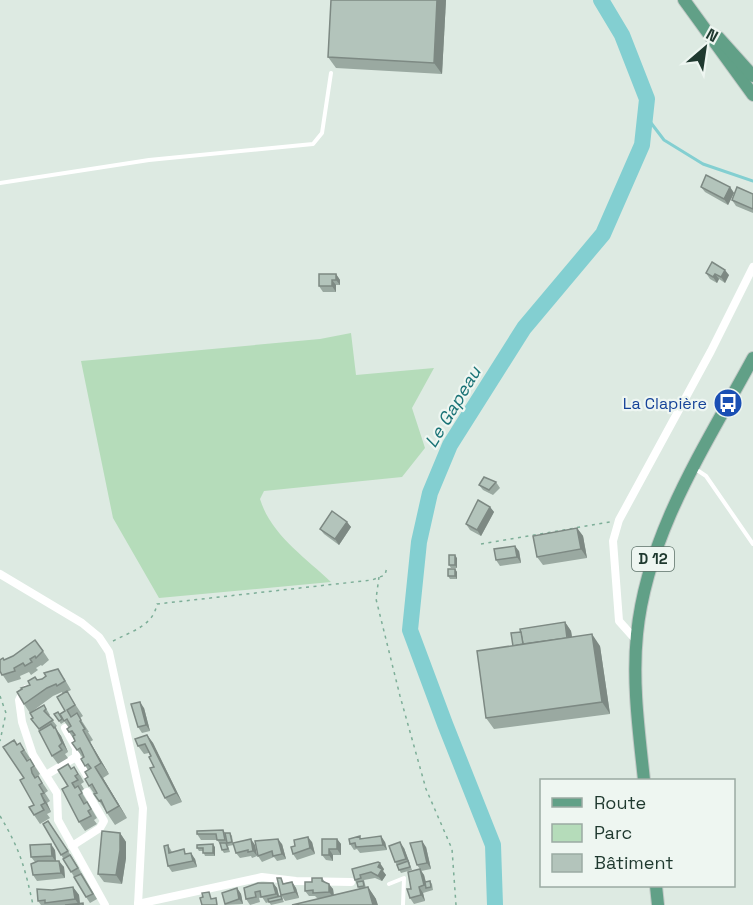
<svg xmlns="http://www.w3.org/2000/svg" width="753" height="905" viewBox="0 0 753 905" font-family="'Space Grotesk',sans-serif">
  <rect width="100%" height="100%" fill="#ddeae2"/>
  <path fill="#b5dcba" d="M 351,333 L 356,375 L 434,368 L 412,408 L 425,448 L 402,477 L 264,491 L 260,499 C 271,535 305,557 331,582 L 159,598 L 113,518 L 81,361 L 320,339 Z"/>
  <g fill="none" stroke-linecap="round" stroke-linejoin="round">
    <polyline stroke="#83cfd1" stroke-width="3" points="645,115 664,140 703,164 753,181"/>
    <polyline stroke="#83cfd1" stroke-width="16" points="495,905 493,845 445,724 410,630 419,542 430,493 450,445 524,328 603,234 642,145 647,99 622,35 601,0"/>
    <g stroke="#c0c8c5" stroke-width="14">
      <g id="primary">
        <polyline points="684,0 753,95"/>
        <polyline points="718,37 753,76"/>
        <path d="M 644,780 C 639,732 632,683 637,634 C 647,533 706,445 753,358"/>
        <polyline points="656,886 658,905"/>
      </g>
    </g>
    <g stroke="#7dae98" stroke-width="1.5" stroke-dasharray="3 4.5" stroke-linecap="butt">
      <polyline points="481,544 610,522"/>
      <polyline points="379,577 376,599 400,696 426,789 452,849 456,905"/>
      <path d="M 113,641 C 132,631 153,626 157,604 L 372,580 L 385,575 L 387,567"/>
      <polyline points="0,696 6,713 0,741"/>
      <path d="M 0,816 C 20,849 25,868 33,905"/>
    </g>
    <g stroke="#fff" stroke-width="4">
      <polyline points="0,183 149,160 313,144 322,133 331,73"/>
      <polyline points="694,468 706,476 753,544"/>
      <polyline points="389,884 404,878 403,905"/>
    </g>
    <g stroke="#fff" stroke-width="8">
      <polyline points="0,574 82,623 99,637 109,652 143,808 138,905"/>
      <polyline points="636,640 619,621 613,541 619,520 711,351 753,267"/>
      <polyline points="26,689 23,692 19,700 22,722 33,755 57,793 58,820 105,905"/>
      <polyline points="65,728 76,748 76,757"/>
      <polyline points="46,775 76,757 89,779"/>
      <polyline points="72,846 100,828 104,821 87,792"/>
      <polyline points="138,904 262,877 296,881 351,882"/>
    </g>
    <use href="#primary" stroke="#61a087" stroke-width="12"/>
  </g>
  <g fill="#9aa9a1">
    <polygon points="331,0 446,0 442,74 336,68 328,57"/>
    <polygon points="701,187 730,187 734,193 728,205 705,192"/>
    <polygon points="753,194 753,213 736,206 732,200"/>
    <polygon points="706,273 729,275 725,283 719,279 717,283 710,279"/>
    <polygon points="336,274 340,280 340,285 336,285 336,292 323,292 319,286"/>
    <polygon points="496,482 500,488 493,495 483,490 479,485"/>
    <polygon points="490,507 494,512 481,536 470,530 466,524"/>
    <polygon points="347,522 351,527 339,545 324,534 320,529"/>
    <polygon points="577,528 583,536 587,558 543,565 537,557"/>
    <polygon points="519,551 521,563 500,566 496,560"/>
    <polygon points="457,558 457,568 451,568 449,565"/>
    <polygon points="455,569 457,572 457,579 450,579 448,576"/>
    <polygon points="565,622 571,631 572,637 600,646 610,714 494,729 486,718 513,646 521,632"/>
    <polygon points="41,648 49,660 42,666 41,665 36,668 38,670 31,675 29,672 20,676 21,679 8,683 0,671 4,660"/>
    <polygon points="64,678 71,690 67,692 83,716 80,718 89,732 88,732 93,740 90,742 109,774 103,778 127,818 115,825 89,786 88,777 88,770 81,759 83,758 72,743 75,741 67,729 69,728 64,721 65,711 62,692 53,696 30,713 24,704 30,685 37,680"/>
    <polygon points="44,705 50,715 49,716 57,726 54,728 61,736 68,752 65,754 68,758 58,764 52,756 40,730 31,719"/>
    <polygon points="144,708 150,731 142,733 138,727"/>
    <polygon points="58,712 64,722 61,724 54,714"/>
    <polygon points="147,735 153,743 182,802 171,806 165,798 149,753 144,754 138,746"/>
    <polygon points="20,743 30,758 27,760 30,759 40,774 37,776 38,776 48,791 45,793 50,801 47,803 51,812 47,814 50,818 40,824 34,815 34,805 24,778 17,744"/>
    <polygon points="71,768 80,775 84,782 81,784 84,789 81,791 97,818 94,820 97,824 85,831 79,822 68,786"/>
    <polygon points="48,821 72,857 97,899 90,903 86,897 43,824"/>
    <polygon points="223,830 225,833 230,833 232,836 233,843 255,845 257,856 252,858 251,856 240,858 236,853 234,845 228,846 230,852 224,853 222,850 220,844 217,840 201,840 197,834"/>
    <polygon points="120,833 126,842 126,858 122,884 104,882 98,874"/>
    <polygon points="361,838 385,842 387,850 360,853 357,849 354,850 350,844"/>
    <polygon points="337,839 341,844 341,855 333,855 333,861 326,860 322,855"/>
    <polygon points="312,842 315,854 297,860 293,854"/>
    <polygon points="282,844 286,859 277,861 274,857 262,862 258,856"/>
    <polygon points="168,845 172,852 187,854 195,859 197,867 172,872 168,866"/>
    <polygon points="215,847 215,856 205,856 203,851 199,851 197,848"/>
    <polygon points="426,847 431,869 421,871 424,875 426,882 430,881 432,884 433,890 423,893 425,901 414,904 410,898 411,889 420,869 417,865"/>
    <polygon points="404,848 412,870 401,873 395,862"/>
    <polygon points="55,850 56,861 64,867 65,878 37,881 33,875 35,862 31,857"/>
    <polygon points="352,869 384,869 383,871 386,875 382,881 375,878 364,880 366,888 368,887 376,899 317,898 315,896 309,896 305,891 312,882 322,878 325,882 333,889 334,895 359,889 355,880"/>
    <polygon points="292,882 296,888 299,898 285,901 281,895 285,883"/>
    <polygon points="273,883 277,888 279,896 281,896 284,902 271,905 269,902 266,903 262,897 259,898 260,902 250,905 246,899 244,888"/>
    <polygon points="73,887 79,895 80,904 83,903 84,905 41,905 38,901 52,890"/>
    <polygon points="237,888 241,894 243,904 225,905 225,904"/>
  </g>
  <g fill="#7d8983">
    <polygon points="437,0 446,0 442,74 434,63"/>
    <polygon points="730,187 734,193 728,205 724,199"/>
    <polygon points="725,270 729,275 725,283 721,277"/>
    <polygon points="336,274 340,280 340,285 336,280"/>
    <polygon points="715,274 719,279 717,283 713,277"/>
    <polygon points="332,280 336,285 336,292 332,286"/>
    <polygon points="490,507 494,512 481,536 477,530"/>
    <polygon points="347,522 351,527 339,545 335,539"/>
    <polygon points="577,528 583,536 587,558 581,549"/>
    <polygon points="515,546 519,551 521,563 517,557"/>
    <polygon points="455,555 457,558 457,568 455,565"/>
    <polygon points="455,569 457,572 457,579 455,576"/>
    <polygon points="565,622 571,631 574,650 568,641"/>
    <polygon points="592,634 600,646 610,714 602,702"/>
    <polygon points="140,702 144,708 150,731 146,725"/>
    <polygon points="55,727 61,736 68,752 62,743"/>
    <polygon points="83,730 90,742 109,774 101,763"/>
    <polygon points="147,735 153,743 182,802 176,793"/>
    <polygon points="95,767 103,778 127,818 119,806"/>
    <polygon points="41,794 47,803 51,812 45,803"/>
    <polygon points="120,833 126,842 126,858 122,884 116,875"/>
    <polygon points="381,836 385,842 387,850 383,845"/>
    <polygon points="308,837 312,842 315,854 310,848"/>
    <polygon points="251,839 255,845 257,856 253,851"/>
    <polygon points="278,839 282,844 286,859 282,854"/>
    <polygon points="337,839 341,844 341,855 337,849"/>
    <polygon points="422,841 426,847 431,869 427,863"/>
    <polygon points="400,842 404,848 410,864 406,859"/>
    <polygon points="51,844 55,850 56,862 52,856"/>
    <polygon points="213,844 215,847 215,856 213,853"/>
    <polygon points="329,849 333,855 333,861 329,855"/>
    <polygon points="191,853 195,859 197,867 193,861"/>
    <polygon points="59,861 64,867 65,878 61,873"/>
    <polygon points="380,863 384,869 383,871 386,875 382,881 378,876 378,867"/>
    <polygon points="420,869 424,875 427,888 426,888 424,885"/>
    <polygon points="292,882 296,888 299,898 295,892"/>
    <polygon points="273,883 277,888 280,900 276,894"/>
    <polygon points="329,884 333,889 334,898 329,892"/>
    <polygon points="73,887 79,895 80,905 79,905 75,899"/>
    <polygon points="368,887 376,899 378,905 373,905"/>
    <polygon points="419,887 423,893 425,901 421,895"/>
    <polygon points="237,888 241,894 243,904 239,899"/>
  </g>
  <g fill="#b3c4bb" stroke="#7d8983" stroke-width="1.5">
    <polygon points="331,0 437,0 434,63 328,57"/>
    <polygon points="706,175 730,187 724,199 701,187"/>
    <polygon points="737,187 753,194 753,209 732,200"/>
    <polygon points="712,262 725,270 721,277 715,274 713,277 706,273"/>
    <polygon points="319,274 336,274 336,280 332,280 332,286 319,286"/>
    <polygon points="484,477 496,482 489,490 479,485"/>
    <polygon points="478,500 490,507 477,530 466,524"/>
    <polygon points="332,511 347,522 335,539 320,529"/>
    <polygon points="577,528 581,549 537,557 533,536"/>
    <polygon points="515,546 517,557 496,560 494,549"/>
    <rect x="449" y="555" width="6" height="10"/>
    <rect x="448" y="569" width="7" height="7"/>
    <polygon points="565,622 567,638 523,644 520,629"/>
    <polygon points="521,632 523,644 513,646 511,633"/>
    <polygon points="592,634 602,702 486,718 477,651"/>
    <polygon points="35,640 43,651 36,658 35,656 30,659 32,662 25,666 23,663 14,668 15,671 2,675 0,671 0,660 3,658 4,660 13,656"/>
    <polygon points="58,669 65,681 57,686 56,684 47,688 24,704 17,692 22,689 21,688 30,685 28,681 35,677 37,680 42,679 46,676 44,673"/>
    <polygon points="67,691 75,705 67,710 71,717 77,713 81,720 80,721 85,729 83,730 101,763 95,767 119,806 107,813 101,800 99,801 94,794 97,793 92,784 89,786 85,779 88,777 85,772 91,768 88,764 85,766 81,759 84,757 82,752 80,748 77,750 72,743 75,741 73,736 75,735 72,731 69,732 67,729 71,726 67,719 64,721 60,714 65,711 57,697"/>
    <polygon points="140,702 146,725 138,727 131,704"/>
    <polygon points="44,705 46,709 44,711 53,720 39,729 31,719 33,718 30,713"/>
    <polygon points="58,712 62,719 59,721 54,714"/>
    <polygon points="51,724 54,728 55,727 62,743 59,746 62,750 52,756 39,731"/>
    <polygon points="147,735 176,793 165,798 150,768 154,767 149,757 151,756 145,744 138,746 135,739"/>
    <polygon points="14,740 17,745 20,743 24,750 21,752 27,761 30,759 34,766 31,768 32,773 35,778 38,776 42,783 39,785 44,793 41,794 45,803 41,805 44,810 34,815 29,807 34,805 20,780 24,778 3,747"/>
    <polygon points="68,764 71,769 74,767 78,774 75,776 78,780 72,783 75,788 78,786 82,793 79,795 84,804 87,802 91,809 88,811 91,816 79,822 62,789 68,786 58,770"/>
    <polygon points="48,821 68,851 61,855 43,824"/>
    <polygon points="223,830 225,840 217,840 216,834 197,834 197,831"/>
    <polygon points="102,831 120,833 120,850 116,875 98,874"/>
    <polygon points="225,833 230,833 232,842 227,843"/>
    <polygon points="360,836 360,839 381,836 383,845 356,847 355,843 350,844 349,839"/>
    <polygon points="308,837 310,848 293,854 291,847 295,846 294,840"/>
    <polygon points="251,839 253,851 248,852 248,850 236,853 233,843"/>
    <polygon points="278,839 282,854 273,856 272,851 258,856 255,841"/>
    <polygon points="322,839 337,839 337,849 329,849 329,855 322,855"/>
    <polygon points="422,841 427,863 417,865 410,843"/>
    <polygon points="400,842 406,859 395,862 389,846"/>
    <polygon points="220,843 226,843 228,849 222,850"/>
    <polygon points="51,844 52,856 31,857 30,845"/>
    <polygon points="213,844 213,853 203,853 203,848 197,848 197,845"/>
    <polygon points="168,845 169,853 184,849 185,854 191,853 193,861 168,866 164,846"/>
    <polygon points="70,855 78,868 71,872 63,859"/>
    <polygon points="38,861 59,861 61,873 33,875 31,864"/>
    <polygon points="408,861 410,867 399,870 397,865"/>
    <polygon points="378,862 380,863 378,867 382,869 378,876 371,872 360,875 361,878 355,880 352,869"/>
    <polygon points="420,869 424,885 419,887 421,895 410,898 407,889 411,889 408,872"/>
    <polygon points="81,874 93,894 86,897 74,877"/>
    <polygon points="277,878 281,878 283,884 292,882 295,892 281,895"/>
    <polygon points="312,878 322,878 322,881 329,884 329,892 313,893 313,890 305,891 305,882 312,882"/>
    <polygon points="363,881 364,886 358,887 357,882"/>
    <polygon points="430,881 431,887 426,888 425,882"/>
    <polygon points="258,883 273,883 276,894 261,897 260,891 255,892 256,897 246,899 244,888"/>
    <polygon points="73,887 75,899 45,903 45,900 38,901 37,889 52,890"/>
    <polygon points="368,887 373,905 292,905"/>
    <polygon points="237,888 239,899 225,904 222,893"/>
    <polygon points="209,892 211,899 216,898 217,905 202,905 200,898 203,897 202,893"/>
    <polygon points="281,896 282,899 269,902 268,899"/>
    <polygon points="83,903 83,905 65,905"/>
  </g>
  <defs>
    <g id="bus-disc" transform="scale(1.5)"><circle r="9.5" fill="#1a4fb4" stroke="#eef6f1"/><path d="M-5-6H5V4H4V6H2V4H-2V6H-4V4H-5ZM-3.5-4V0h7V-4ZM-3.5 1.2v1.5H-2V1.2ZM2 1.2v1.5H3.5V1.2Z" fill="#fff"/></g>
  </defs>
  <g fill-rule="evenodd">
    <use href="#bus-disc" x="728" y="403"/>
  </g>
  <g text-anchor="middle" stroke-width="4.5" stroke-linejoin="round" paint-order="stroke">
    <rect fill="#eef6f1" stroke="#5d7269" stroke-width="1.5" x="632" y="547" width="42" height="24" rx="4.5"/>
    <g font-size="15" font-weight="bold" fill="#1f392f">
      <text x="653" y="564">D 12</text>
    </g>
    <g font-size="16" fill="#164399" stroke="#eef6f1" text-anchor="end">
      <text x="707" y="409">La Clapière</text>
    </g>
    <g font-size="18" font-style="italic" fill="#197275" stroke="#eef6f1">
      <text transform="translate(453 407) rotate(-59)" y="6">Le Gapeau</text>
    </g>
  </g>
  <rect x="540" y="779" width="195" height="108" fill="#eef6f1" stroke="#9baaa3" stroke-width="1.5"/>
  <rect x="552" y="798" width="30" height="9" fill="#61a087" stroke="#9baaa3" stroke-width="1.5"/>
  <text x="594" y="809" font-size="18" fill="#1f392f">Route</text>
  <rect x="552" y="824" width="30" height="18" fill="#b5dcba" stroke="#9baaa3" stroke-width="1.5"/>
  <text x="594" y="839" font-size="18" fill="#1f392f">Parc</text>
  <rect x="552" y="854" width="30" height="18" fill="#b3c4bb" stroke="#9baaa3" stroke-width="1.5"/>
  <text x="594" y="869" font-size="18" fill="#1f392f">Bâtiment</text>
  <g transform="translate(705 48) rotate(29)" stroke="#eef6f1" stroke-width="4.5" paint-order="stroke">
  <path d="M0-4.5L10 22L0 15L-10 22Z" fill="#1f392f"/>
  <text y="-9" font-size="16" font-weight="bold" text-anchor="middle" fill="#1f392f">N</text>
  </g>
</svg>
